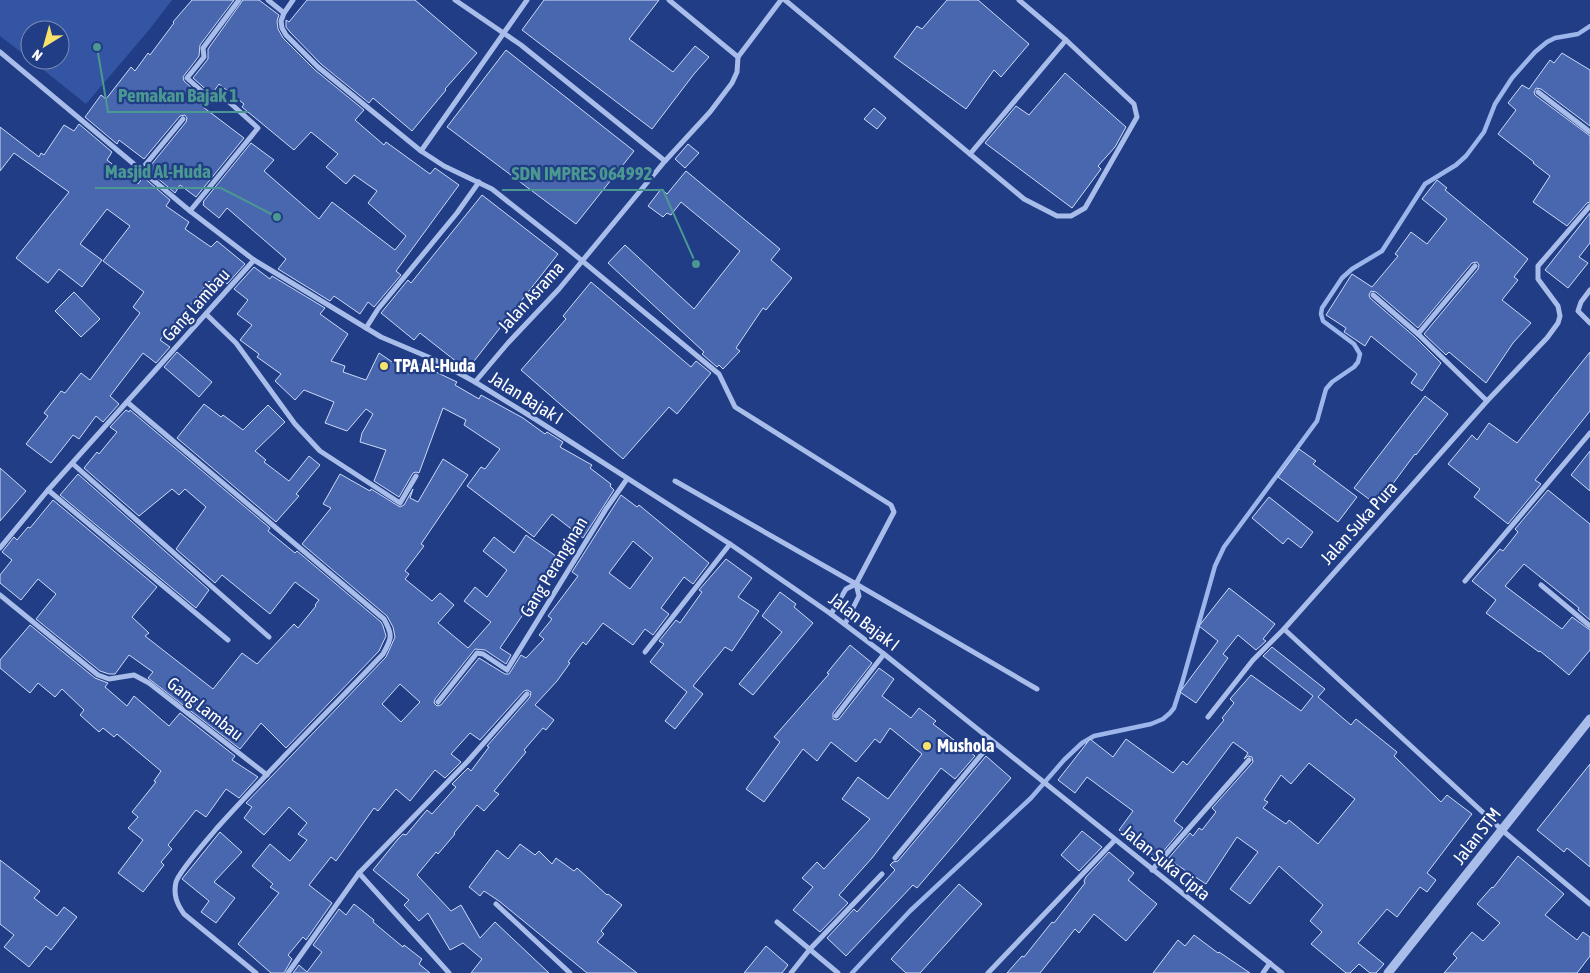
<svg xmlns="http://www.w3.org/2000/svg" width="1590" height="973" viewBox="0 0 1590 973" font-family="'Asap Condensed',sans-serif">
  <rect width="100%" height="100%" fill="#203d85"/>
  <polygon fill="#3455a3" points="0,0 172,0 149,30 86,104 31,60 60,60 60,30 30,30 30,59 0,36"/>
  <g fill="none" stroke-linecap="round" stroke-linejoin="round">
    <polyline stroke="#9cb5eb" stroke-width="4.5" points="852,973 910,911 1031,798 1064,760 1082,743 1094,736 1151,724 1163,719 1170,713 1174,708 1182,683 1215,566 1224,547 1317,421 1326,389 1332,382 1354,367 1358,362 1360,354 1354,344 1323,321 1321,314 1322,308 1342,278 1352,269 1382,251 1425,184 1456,165 1466,156 1484,132 1495,104 1512,78 1535,52 1547,42 1555,38 1578,34 1590,26"/>
  </g>
  <g fill="#4967ae" stroke="#cddaf7" fill-rule="evenodd">
    <polygon points="192,0 234,0 200,45 199,56 183,77 184,81 203,98 209,98 210,93 193,78 208,59 208,49 243,0 259,0 279,15 277,21 278,29 283,38 315,70 364,110 355,120 384,145 386,142 430,174 435,168 459,185 396,271 401,275 374,307 368,302 360,314 334,296 330,301 278,269 286,259 227,208 219,218 203,205 204,203 203,202 251,143 274,160 264,171 319,219 332,202 395,250 406,236 368,203 377,191 354,175 346,184 326,167 338,154 311,132 294,150 242,107 244,104 219,84 203,107 244,138 196,197 180,185 175,193 148,170 151,165 186,122 187,118 185,115 180,116 144,159 119,140 117,144 85,117 101,95 106,99 131,67 135,71 148,53 150,55 174,23 173,22"/>
    <polygon points="307,0 415,0 477,53 445,89 446,90 412,131 373,98 369,103 321,64 290,32 286,27 286,20 289,22"/>
    <polygon points="544,0 659,0 629,39 673,72 695,46 709,57 694,74 652,129 522,30"/>
    <polygon points="947,0 978,0 1029,44 1001,77 994,70 966,109 894,57 917,26 922,29"/>
    <polygon points="506,50 634,151 576,224 447,127"/>
    <polygon points="1562,53 1590,70 1590,126 1541,89 1536,88 1534,92 1535,95 1590,136 1590,202 1587,203 1567,226 1533,202 1550,176 1533,163 1534,162 1498,134 1516,110 1508,103 1522,85 1529,89 1550,60 1554,63"/>
    <polygon points="1065,73 1126,127 1115,147 1098,166 1101,169 1072,208 985,143 1016,106 1029,115"/>
    <polygon points="874,108 886,118 877,129 864,119"/>
    <polygon points="79,124 112,152 107,160 138,184 143,177 170,200 166,206 189,222 185,229 211,247 217,241 245,264 227,284 218,278 213,284 209,281 179,320 177,319 160,340 170,347 156,363 143,353 110,396 119,404 103,422 96,416 79,439 73,435 51,463 26,444 48,416 44,413 61,391 65,393 81,373 90,380 140,313 133,307 144,292 103,261 130,226 107,209 80,244 102,260 82,287 59,269 48,283 16,258 69,192 14,153 0,171 0,127 39,157 41,153 44,155 64,125 74,131"/>
    <polygon points="688,144 699,153 685,168 675,159"/>
    <polygon points="686,171 780,249 771,260 792,278 766,310 763,308 736,348 740,351 723,369 719,365 717,367 702,354 704,352 608,263 625,245 694,309 740,251 681,202 671,215 667,213 663,217 648,206 661,189 667,194"/>
    <polygon points="1437,180 1447,188 1445,190 1528,259 1514,277 1518,280 1502,300 1531,323 1513,343 1486,383 1449,352 1446,355 1424,334 1478,269 1479,265 1477,262 1472,263 1418,328 1376,292 1371,291 1369,295 1370,298 1415,337 1441,363 1422,391 1411,383 1417,374 1371,336 1365,346 1344,332 1346,328 1326,315 1352,274 1372,287 1398,256 1395,254 1411,232 1427,244 1447,219 1422,199"/>
    <polygon points="482,195 558,254 467,370 420,333 414,340 381,313 408,280 411,283"/>
    <polygon points="1590,213 1590,243 1579,257 1588,263 1568,288 1545,270"/>
    <polygon points="254,267 270,279 272,276 325,308 320,314 348,334 331,361 345,366 343,372 366,380 379,353 410,374 417,363 457,382 455,385 479,399 481,395 523,418 545,434 547,432 563,442 560,447 592,465 590,468 611,484 610,486 614,490 583,538 552,514 534,537 467,486 481,467 485,469 500,449 464,425 466,420 443,408 419,473 416,472 413,473 399,497 374,481 386,450 360,442 362,433 373,414 366,409 347,431 325,423 334,402 304,390 295,400 275,381 281,374 257,357 259,354 240,340 252,325 237,314 248,300 234,289"/>
    <polygon points="591,282 691,367 696,361 711,373 677,414 669,407 623,459 521,370 566,319 563,316"/>
    <polygon points="74,292 100,319 81,337 55,311"/>
    <polygon points="177,352 212,382 199,397 164,367"/>
    <polygon points="1590,352 1590,411 1535,480 1541,484 1508,524 1474,497 1480,489 1448,464 1472,435 1477,440 1489,423 1517,443"/>
    <polygon points="1425,396 1448,414 1416,455 1415,454 1377,505 1354,488"/>
    <polygon points="204,404 221,417 223,415 243,430 268,405 285,422 255,451 266,460 264,462 289,481 309,456 320,465 296,494 299,496 276,522 177,438"/>
    <polygon points="126,410 129,412 130,410 270,528 268,531 295,553 297,551 381,622 383,626 386,636 379,651 286,748 261,723 240,749 148,678 153,672 129,655 115,674 109,674 100,671 36,619 56,594 38,579 21,600 0,583 0,575 12,560 2,552 14,537 17,540 28,527 30,528 53,500 157,587 132,617 149,633 145,636 213,689 242,653 257,664 294,624 298,628 316,606 315,605 319,600 295,582 270,614 222,575 215,583 176,549 206,507 185,489 179,495 172,489 139,516 84,468 97,452 99,454 117,432 110,427"/>
    <polygon points="1299,449 1316,461 1313,464 1357,497 1338,522 1278,477"/>
    <polygon points="1590,451 1590,491 1571,475"/>
    <path d="M 443,459 L 468,475 L 421,544 L 424,546 L 405,571 L 409,574 L 405,579 L 432,601 L 440,593 L 454,605 L 438,623 L 468,648 L 491,622 L 464,601 L 475,587 L 487,597 L 507,570 L 483,551 L 494,537 L 514,553 L 526,535 L 560,559 L 550,574 L 549,573 L 532,594 L 535,597 L 500,648 L 511,655 L 506,664 L 485,650 L 475,649 L 435,699 L 434,703 L 437,706 L 441,705 L 479,658 L 505,674 L 509,674 L 521,655 L 526,658 L 544,639 L 539,635 L 552,619 L 548,616 L 578,576 L 572,572 L 621,495 L 637,507 L 639,505 L 709,563 L 693,584 L 684,577 L 661,608 L 669,614 L 653,635 L 645,629 L 633,645 L 603,623 L 586,645 L 583,642 L 568,662 L 570,663 L 557,681 L 535,705 L 554,720 L 546,730 L 543,728 L 524,750 L 526,752 L 494,791 L 499,794 L 484,811 L 477,805 L 454,833 L 455,834 L 438,854 L 436,852 L 417,875 L 451,911 L 461,905 L 480,938 L 495,922 L 549,973 L 471,973 L 482,959 L 463,943 L 450,950 L 428,913 L 419,921 L 404,905 L 409,900 L 373,870 L 398,839 L 403,834 L 406,835 L 427,810 L 432,814 L 456,787 L 452,784 L 468,768 L 471,771 L 489,747 L 487,746 L 530,697 L 531,692 L 527,690 L 524,691 L 480,740 L 470,733 L 451,754 L 461,762 L 445,778 L 435,770 L 410,801 L 396,789 L 378,811 L 374,808 L 336,861 L 331,857 L 309,885 L 332,903 L 306,940 L 303,937 L 288,955 L 292,959 L 284,973 L 271,973 L 238,944 L 279,893 L 270,887 L 273,884 L 252,866 L 270,844 L 290,861 L 307,840 L 298,834 L 307,823 L 289,807 L 264,835 L 244,818 L 252,807 L 246,803 L 386,657 L 395,637 L 393,627 L 387,616 L 302,544 L 331,508 L 323,504 L 340,474 L 370,491 L 371,489 L 400,507 L 404,505 L 413,489 L 410,498 L 418,502 ZM 633,541 L 653,558 L 630,589 L 609,573 ZM 400,684 L 420,702 L 401,722 L 382,704 Z"/>
    <polygon points="0,468 26,491 0,521"/>
    <polygon points="78,474 209,590 196,608 60,495"/>
    <polygon points="1548,490 1590,524 1590,620 1578,610 1579,608 1524,564 1505,586 1562,629 1572,617 1590,630 1590,650 1569,675 1540,651 1539,652 1486,613 1496,600 1472,581 1500,549 1503,551 1518,532 1515,529"/>
    <polygon points="1269,497 1313,532 1301,548 1288,538 1283,544 1252,518"/>
    <polygon points="726,559 752,578 738,597 759,611 732,651 725,647 693,686 703,694 675,729 665,721 687,692 650,662 664,644 659,641 676,620 680,623 702,592 699,590"/>
    <polygon points="1229,588 1275,624 1263,639 1266,641 1256,650 1238,635 1223,654 1228,658 1196,703 1180,692 1218,641 1199,626"/>
    <polygon points="780,592 796,604 794,607 813,623 753,695 739,684 782,632 762,616"/>
    <polygon points="30,625 95,678 108,683 105,687 127,706 134,696 169,726 180,713 235,756 232,760 258,777 239,798 226,789 206,817 196,810 168,845 172,849 161,862 164,865 143,892 118,873 143,840 128,828 138,817 132,812 156,782 154,781 161,771 117,734 114,737 103,728 99,732 80,715 84,710 62,689 55,697 38,683 30,693 0,668 0,660"/>
    <polygon points="850,645 872,663 833,713 833,719 836,720 839,719 879,668 894,679 882,696 911,718 919,708 936,721 933,724 975,756 955,779 941,768 872,858 839,895 848,903 820,932 793,910 813,887 802,878 817,862 824,869 870,819 842,799 858,777 888,799 922,754 890,728 880,743 875,739 856,762 831,742 817,761 803,749 764,802 746,789 780,742 774,737 829,674 827,673"/>
    <path d="M 1272,647 L 1325,689 L 1318,697 L 1351,725 L 1356,719 L 1397,752 L 1394,756 L 1441,802 L 1447,795 L 1472,814 L 1427,873 L 1436,880 L 1427,892 L 1420,887 L 1397,917 L 1387,909 L 1358,943 L 1384,964 L 1376,973 L 1370,973 L 1359,964 L 1350,973 L 1346,973 L 1311,944 L 1322,932 L 1310,921 L 1323,905 L 1279,866 L 1250,904 L 1230,889 L 1258,852 L 1237,837 L 1206,884 L 1168,859 L 1190,833 L 1193,836 L 1199,828 L 1202,830 L 1216,812 L 1212,808 L 1253,762 L 1252,757 L 1248,756 L 1244,759 L 1248,753 L 1233,742 L 1174,821 L 1183,828 L 1161,854 L 1157,851 L 1153,856 L 1119,830 L 1133,811 L 1087,777 L 1075,793 L 1058,780 L 1090,739 L 1113,757 L 1126,739 L 1173,773 L 1183,761 L 1187,765 L 1224,720 L 1222,718 L 1234,703 L 1230,699 L 1251,675 L 1301,711 L 1313,696 L 1263,656 ZM 1309,763 L 1355,799 L 1318,844 L 1289,820 L 1286,824 L 1263,808 L 1268,802 L 1264,800 L 1281,775 L 1291,784 Z"/>
    <polygon points="986,756 1011,778 917,888 913,885 846,956 827,938 854,909 857,912 895,870 890,865 893,862 898,861"/>
    <polygon points="1590,764 1590,867 1567,848 1564,852 1537,830"/>
    <polygon points="1082,831 1102,847 1079,871 1061,855"/>
    <polygon points="220,832 242,852 214,882 235,898 216,923 201,912 209,901 182,879"/>
    <polygon points="520,844 535,855 539,851 552,864 556,858 574,871 577,868 607,895 608,894 622,905 601,931 604,934 597,942 637,973 587,973 499,901 484,891 480,896 469,887 497,850 508,859"/>
    <polygon points="1109,852 1134,873 1128,880 1157,904 1126,941 1094,914 1079,933 1075,929 1040,973 1007,973 1022,956 1024,957 1052,922 1054,923 1085,883 1084,881 1086,877"/>
    <polygon points="1518,856 1564,894 1545,915 1577,940 1583,932 1590,937 1590,956 1577,973 1444,973 1457,958 1453,954 1472,932 1483,941 1500,923 1477,904 1492,887 1493,888"/>
    <polygon points="0,860 40,891 34,898 57,916 64,907 77,917 51,950 46,946 29,967 4,947 14,935 0,924"/>
    <polygon points="959,884 982,904 920,973 906,973 891,959"/>
    <polygon points="354,904 374,920 373,922 403,947 404,945 422,959 419,964 430,973 293,973 299,965 307,972 322,952 313,945 339,909 346,915"/>
    <polygon points="1194,935 1218,953 1219,952 1250,973 1153,973 1178,940 1185,946"/>
    <polygon points="766,946 788,965 782,973 744,973"/>
  </g>
  <g fill="none" stroke-linecap="round" stroke-linejoin="round">
    <g stroke="#a9bdea" stroke-width="5">
      <polyline points="268,0 284,13"/>
      <polyline points="293,0 284,13 281,21 282,28 286,35 318,67 421,151 444,166 492,189 563,245 719,374 735,407 891,505 894,512 856,584 846,589 831,614"/>
      <polyline points="455,0 521,45 665,161"/>
      <polyline points="669,0 738,57"/>
      <polyline points="785,0 1024,199 1057,216 1071,216 1085,208 1137,117 1134,104 1066,40 1019,0"/>
      <polyline points="0,52 190,211 254,260 381,337 433,359 475,382 535,419 730,544 831,614 884,654 1282,973"/>
      <polyline points="1538,92 1590,132"/>
      <polyline points="206,95 187,78 204,57 203,48 239,0"/>
      <polyline points="421,151 527,0"/>
      <polyline points="970,154 1066,40"/>
      <polyline points="141,170 183,119"/>
      <polyline points="1590,206 1538,266 1538,279 1558,306 1560,316 1558,323 1547,338 1487,401 1284,629 1502,830 1590,904"/>
      <polyline points="190,211 258,128 229,102"/>
      <polyline points="1590,290 1581,302 1578,311 1590,323"/>
      <polyline points="1373,295 1418,334 1487,401"/>
      <polyline points="206,314 236,343 295,424 320,451 400,503 416,476"/>
      <polyline points="366,328 378,309 457,213 479,182"/>
      <polyline points="1418,334 1475,266"/>
      <polyline points="475,382 508,343 559,289 665,161 710,112 732,83 737,72 738,57 781,0"/>
      <path d="M 127,402 L 384,619 C 393,635 392,638 383,654 C 328,712 271,768 217,828 C 208,839 180,870 176,882 C 173,895 177,904 184,914 L 256,973"/>
      <polyline points="73,464 269,637"/>
      <polyline points="675,481 856,584 1037,689"/>
      <polyline points="48,490 228,640"/>
      <polyline points="0,548 48,490 254,260"/>
      <polyline points="1465,581 1590,433"/>
      <polyline points="1541,585 1590,626"/>
      <polyline points="0,595 98,675 109,679 134,675 149,683 267,775"/>
      <polyline points="845,624 859,596 856,584"/>
      <polyline points="645,652 730,544"/>
      <polyline points="438,702 477,653 483,654 507,670 606,509 627,479"/>
      <polyline points="836,716 884,654"/>
      <polyline points="1208,717 1253,660 1284,629"/>
      <polyline points="895,858 992,742"/>
      <polyline points="1152,870 1249,760"/>
      <polyline points="359,873 468,761 527,694"/>
      <polyline points="496,904 570,973"/>
      <polyline points="777,922 838,973"/>
      <polyline points="288,973 359,873 449,973"/>
      <polyline points="791,973 810,949 882,874"/>
      <polyline points="988,973 1115,840"/>
      <polyline points="1263,973 1270,963"/>
    </g>
    <polyline stroke="#a9bdea" stroke-width="9" points="1388,973 1590,719"/>
  </g>
  <g fill="#f7e369" stroke="#203d85" stroke-width="2">
    <circle cx="384" cy="366" r="5"/>
    <circle cx="927" cy="746" r="5"/>
  </g>
  <g text-anchor="middle" stroke-width="4.5" stroke-linejoin="round" paint-order="stroke">
    <g font-size="18" fill="#fff" stroke="#203d85">
      <text transform="translate(531 297) rotate(-48)" y="6">Jalan Asrama</text>
      <text transform="translate(196 305) rotate(-48)" y="6">Gang Lambau</text>
      <text transform="translate(526 398) rotate(32)" y="6">Jalan Bajak I</text>
      <text transform="translate(1359 523) rotate(-48)" y="6">Jalan Suka Pura</text>
      <text transform="translate(554 567) rotate(-59)" y="6">Gang Peranginan</text>
      <text transform="translate(864 622) rotate(37)" y="6">Jalan Bajak I</text>
      <text transform="translate(205 709) rotate(38)" y="6">Gang Lambau</text>
      <text transform="translate(1477 836) rotate(-52)" y="6">Jalan STM</text>
      <text transform="translate(1166 863) rotate(39)" y="6">Jalan Suka Cipta</text>
    </g>
    <g font-size="18" font-weight="bold" fill="#fff" stroke="#203d85" text-anchor="start">
      <text x="394" y="372">TPA Al-Huda</text>
      <text x="937" y="752">Mushola</text>
    </g>
  </g>
  <path fill="none" stroke="#4b9892" stroke-width="2" d="M97 47L108 112H248M277 217L221 188H95M696 264L663 190H502"/>
  <g fill="#4b9892" stroke="#203d85" stroke-width="2">
    <circle cx="97" cy="47" r="5"/>
    <circle cx="277" cy="217" r="5"/>
    <circle cx="696" cy="264" r="5"/>
  </g>
  <g font-size="19" text-anchor="middle" font-weight="bold" fill="#4b9892" stroke="#203d85" stroke-width="4.5" stroke-linejoin="round" paint-order="stroke">
    <text x="178" y="102">Pemakan Bajak 1</text>
    <text x="158" y="178">Masjid Al-Huda</text>
    <text x="582" y="180">SDN IMPRES 064992</text>
  </g>
  <g transform="translate(45 45) rotate(217)"><circle r="24" fill="#203d85" stroke="#798bb6"/>
  <path d="M0-4L9 19L0 12L-9 19Z" fill="#f7e369"/>
  <text y="-8" font-size="14" font-weight="bold" text-anchor="middle" fill="#ffffff">N</text>
  </g>
</svg>
